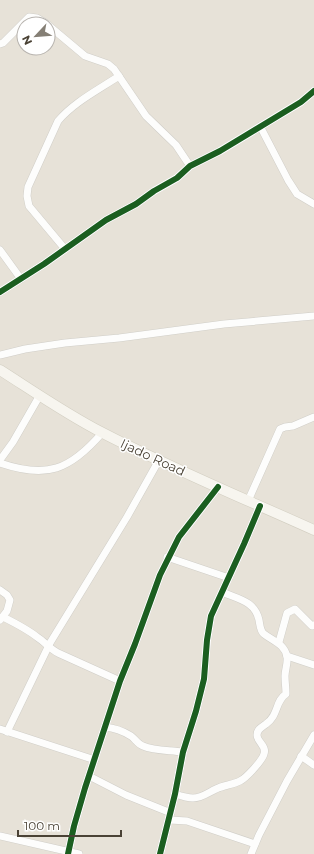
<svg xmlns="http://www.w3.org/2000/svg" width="314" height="854" viewBox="0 0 314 854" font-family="Montserrat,sans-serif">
  <rect width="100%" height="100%" fill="#f2f0eb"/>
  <path fill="#e7e2d8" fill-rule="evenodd" d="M 0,0 L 314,0 L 314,854 L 0,854 ZM 24,24 L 48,24 L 48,48 L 24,48 Z"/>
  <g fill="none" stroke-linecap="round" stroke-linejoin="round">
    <g stroke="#d0cec8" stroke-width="8">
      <g id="street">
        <polyline points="48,25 85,56 108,64 114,69 146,116 176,145 190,166"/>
        <polyline points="0,44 3,43 29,17 37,18 47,24"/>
        <polyline points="260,126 288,180 297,194 314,204"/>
        <path d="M 65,249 L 29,206 L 27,196 L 28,187 L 58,121 C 74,102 98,90 119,76"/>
        <polyline points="0,250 21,279"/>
        <polyline points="0,292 44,264 106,220 136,204 154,191 177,178 190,166 220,151 301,102 314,91"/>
        <polyline points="0,355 25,349 65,343 119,338 224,324 314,316"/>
        <polyline points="0,460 13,442 40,395"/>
        <path d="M 0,463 C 47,479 70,470 102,433"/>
        <polyline points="248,501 280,429 285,427 293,426 314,417"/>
        <polyline points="167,557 229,578"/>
        <polyline points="0,590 7,595 10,600 7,611 0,620"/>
        <path d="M 3,617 C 15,623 27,629 37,637 C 45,642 49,648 58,653 L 120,681"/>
        <polyline points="279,642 287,613 295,609 312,626 314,625"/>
        <polyline points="287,656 314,665"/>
        <path d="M 105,727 C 115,728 123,731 131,736 C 135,739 138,744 143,746 C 155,751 169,750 183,752"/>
        <polyline points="0,729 95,760"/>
        <polyline points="7,732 50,643 127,517 159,460"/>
        <polyline points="301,756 314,765"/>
        <polyline points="89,776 126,795 171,813"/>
        <path d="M 175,794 C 181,796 187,798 193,798 C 202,798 209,792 216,789 C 224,785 232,785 240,781 C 246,778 262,761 264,754 C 267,746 257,742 257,735 C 257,729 262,727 266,724 C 279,715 275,701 286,694 C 286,688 285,682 285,676 C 285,670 288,663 287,657 C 285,644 273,641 264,634 C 260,631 260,625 259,620 C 255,601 238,599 222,592"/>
        <polyline points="170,820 187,821 255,844"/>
        <polyline points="0,836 79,854"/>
        <polyline points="68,854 74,826 85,788 120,681 135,644 160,575 179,537 218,487"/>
        <polyline points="160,854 175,794 183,752 196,711 204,679 207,640 211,616 244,544 260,506"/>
        <polyline points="251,854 259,835 287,781 314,735"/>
      </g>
    </g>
    <g stroke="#d2cec1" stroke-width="11">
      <path id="secondary" d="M 0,370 C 33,391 66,414 101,432 C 170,468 243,498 314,530"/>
    </g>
    <use href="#street" stroke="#fdfdfc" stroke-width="7"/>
    <use href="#secondary" stroke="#f7f5ef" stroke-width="10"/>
    <g stroke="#fff" stroke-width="8">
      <g id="cycleway">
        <polyline points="0,292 44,264 106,220 136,204 154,191 177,178 190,166 220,151 301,102 314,91"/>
        <polyline points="68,854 74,826 85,788 120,681 135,644 160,575 179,537 218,487"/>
        <polyline points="160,854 175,794 183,752 196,711 204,679 207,640 211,616 244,544 260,506"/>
      </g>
    </g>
    <use href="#cycleway" stroke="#1b5e20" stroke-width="6"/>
  </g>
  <g text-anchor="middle" stroke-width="3" stroke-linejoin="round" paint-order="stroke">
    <g font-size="13" fill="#4a4235" stroke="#fff">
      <text transform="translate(153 457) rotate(25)" y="5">Ijado Road</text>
    </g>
  </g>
  <g transform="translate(36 36) rotate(244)"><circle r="19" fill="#ffffff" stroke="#b7b3ae"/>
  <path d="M0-3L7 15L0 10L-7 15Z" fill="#857f75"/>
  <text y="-6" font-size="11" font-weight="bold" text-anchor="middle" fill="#4a4235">N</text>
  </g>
  <path d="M18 830v6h103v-6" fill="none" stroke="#4a4235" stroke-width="2"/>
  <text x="24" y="830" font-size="12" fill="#4a4235" stroke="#ffffff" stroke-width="3" paint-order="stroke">100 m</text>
</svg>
